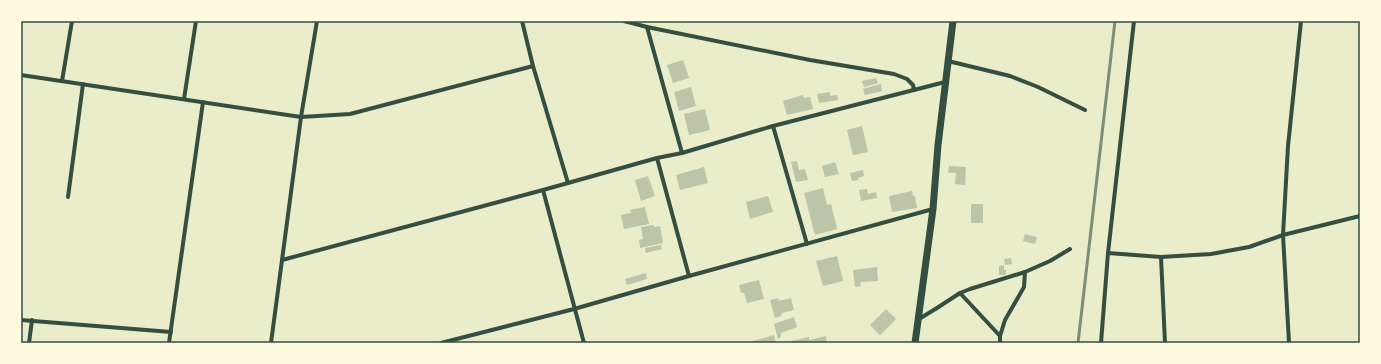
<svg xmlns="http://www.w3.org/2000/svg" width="1381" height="364" viewBox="0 0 1381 364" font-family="Roboto,sans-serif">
  <rect width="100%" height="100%" fill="#e9edc9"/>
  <g fill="#bcc5a7">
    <polygon points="683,60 689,78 673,83 667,65"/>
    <polygon points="876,78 878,83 864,87 862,81"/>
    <polygon points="881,84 882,91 865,95 863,89"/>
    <polygon points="691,87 696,106 679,111 674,92"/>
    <polygon points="830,92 830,96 837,95 838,100 819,103 817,94"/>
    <polygon points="803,95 804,98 810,97 813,109 787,115 783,101"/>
    <polygon points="705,109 710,130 689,135 684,114"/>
    <polygon points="862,126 868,152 853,155 847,130"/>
    <polygon points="797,161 799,170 805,169 808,180 796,182 791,162"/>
    <polygon points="835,162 839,174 825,177 822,166"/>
    <polygon points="949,166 966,167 965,185 955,184 956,173 948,173"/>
    <polygon points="704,167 708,183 680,190 676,175"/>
    <polygon points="863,170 864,176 858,178 858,180 852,181 850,173"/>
    <polygon points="648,176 655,196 641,201 635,180"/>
    <polygon points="823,188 827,205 831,204 837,229 815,235 804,193"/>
    <polygon points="867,189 868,194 876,192 877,198 861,201 859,190"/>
    <polygon points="912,191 913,196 915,196 917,208 892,212 889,196"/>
    <polygon points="768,196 773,212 750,219 746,202"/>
    <rect x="971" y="204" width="12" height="19"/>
    <polygon points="645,207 649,224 624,229 621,215 631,213 630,210"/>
    <polygon points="653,225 655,227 660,226 663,243 640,248 639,240 643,239 641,227"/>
    <polygon points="1025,234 1037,237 1035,244 1023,241"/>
    <polygon points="661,245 662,249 646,253 645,248"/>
    <polygon points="837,256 843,281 823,286 816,261"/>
    <polygon points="1011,258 1012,264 1005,265 1004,259"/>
    <polygon points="1004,265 1004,270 1006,270 1006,275 999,275 999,266"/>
    <polygon points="877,267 878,281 860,282 861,286 855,287 853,270"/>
    <polygon points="646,273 647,279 627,285 625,279"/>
    <polygon points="759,280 764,299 747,303 744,293 741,293 739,285"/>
    <polygon points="778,298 779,301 791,298 794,310 782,313 781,316 775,318 770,300"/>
    <polygon points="886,309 896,319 880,335 870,325"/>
    <polygon points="794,317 797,327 781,333 781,337 778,339 774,324"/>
    <polygon points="774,335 776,343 754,343 753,341"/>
    <polygon points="826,336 827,343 791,343 791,341 809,337 809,340"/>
  </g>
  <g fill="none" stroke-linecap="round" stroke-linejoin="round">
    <g stroke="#344e41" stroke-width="4">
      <polyline points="522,21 533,66 568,183"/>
      <polyline points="624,21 647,27 810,60 894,74 907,79 913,85 914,90"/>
      <polyline points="647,27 682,153"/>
      <polyline points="948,61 1010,76 1038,87 1085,110"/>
      <polyline points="21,75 301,117 350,114 533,66"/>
      <polyline points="62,81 72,21"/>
      <polyline points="184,99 196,21"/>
      <polyline points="773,126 807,244"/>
      <polyline points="657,158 689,276"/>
      <polyline points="543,190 584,343"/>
      <polyline points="68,197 83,84"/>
      <polyline points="1108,253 1161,257 1211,254 1249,247 1283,235 1360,216"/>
      <polyline points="1161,257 1165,343"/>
      <polyline points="282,260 543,190 657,158 682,153 773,126 945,82"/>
      <polyline points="960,293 1000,336"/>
      <polyline points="919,319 937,308 960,293 970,289 1025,272 1050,261 1070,249"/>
      <polyline points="21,320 171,332"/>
      <polyline points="29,343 32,320"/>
      <polyline points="169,343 203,102"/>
      <polyline points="271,343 301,117 317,21"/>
      <polyline points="441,343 574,309 689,276 933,209"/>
      <polyline points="1000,343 1000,336 1005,320 1024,287 1025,272"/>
      <polyline points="1101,343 1108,253 1134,21"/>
      <polyline points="1289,343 1283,235 1288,146 1301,21"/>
    </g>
    <polyline stroke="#344e41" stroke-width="7" points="915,343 933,209 938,145 953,21"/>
    <polyline stroke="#7c8e77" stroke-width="3" points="1078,343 1115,21"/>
  </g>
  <rect width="1381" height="364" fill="none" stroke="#fefae0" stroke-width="44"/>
  <rect x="22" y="22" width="1337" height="320" fill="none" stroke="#344e41" stroke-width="1.5"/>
</svg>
